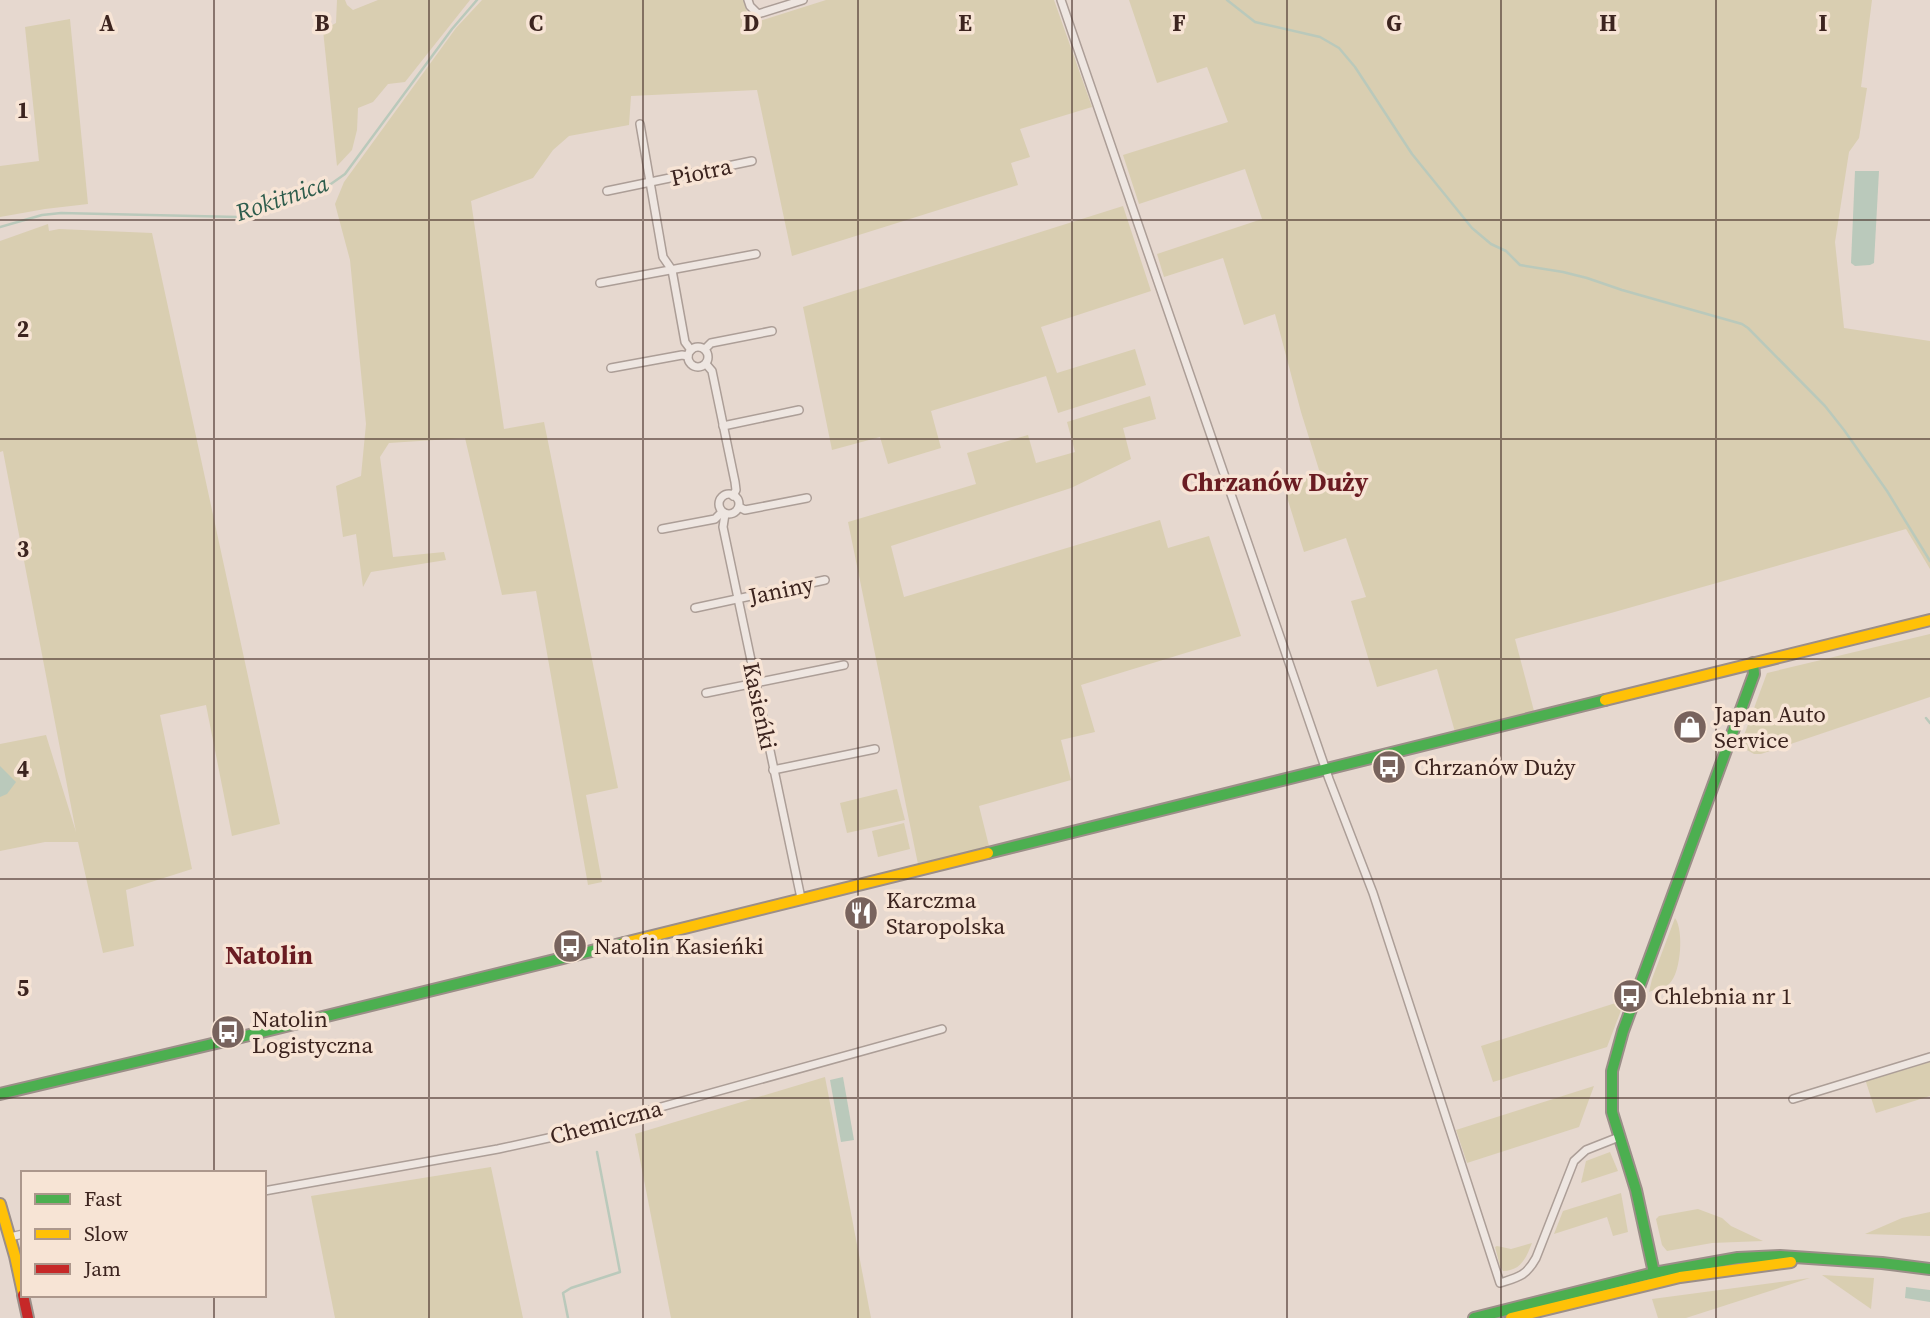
<svg xmlns="http://www.w3.org/2000/svg" width="1930" height="1318" viewBox="0 0 1930 1318" font-family="'Source Serif 4',serif">
  <rect width="100%" height="100%" fill="#e6d8cf"/>
  <g fill="#d9ceb1">
    <polygon points="337,0 345,0 347,5 353,10 378,0 470,0 405,82 388,84 373,102 358,108 357,130 352,150 337,166 323,30 336,23"/>
    <polygon points="482,0 744,0 750,24 826,0 1054,0 1092,107 1020,129 1030,157 1011,163 1018,185 792,256 757,90 631,96 629,125 569,136 553,150 533,178 471,201 504,429 544,422 618,788 586,795 602,882 588,885 536,591 502,595 465,438 389,443 380,457 393,557 444,552 446,560 371,572 363,587 356,534 343,537 336,486 361,476 366,424 350,260 335,204 344,182 456,28"/>
    <polygon points="1129,0 1872,0 1861,87 1867,88 1859,138 1849,152 1835,242 1844,328 1930,341 1930,569 1906,529 1611,613 1515,639 1534,711 1455,732 1437,669 1377,687 1351,601 1366,597 1346,538 1304,552 1286,494 1301,490 1298,480 1320,473 1301,412 1275,314 1244,325 1223,258 1164,277 1157,254 1262,219 1245,169 1139,204 1123,155 1228,122 1207,67 1157,83"/>
    <polygon points="70,19 88,204 45,209 0,217 0,166 39,161 25,27"/>
    <polygon points="1123,206 1151,291 1041,327 1057,373 1135,349 1146,385 1058,413 1046,376 931,411 941,448 888,464 880,437 832,450 803,307"/>
    <polygon points="48,224 49,231 59,229 152,233 280,824 232,836 206,705 160,715 192,869 126,890 134,946 103,953 78,842 45,842 0,851 0,744 46,735 76,832 3,451 0,452 0,241"/>
    <polygon points="1150,396 1156,419 1123,428 1131,459 1071,488 891,546 904,597 1160,520 1168,548 1209,536 1241,636 1081,685 1095,732 1061,740 1071,780 979,806 989,846 988,852 919,869 848,522 976,484 967,453 1028,435 1036,463 1075,452 1067,422"/>
    <polygon points="1930,634 1930,697 1761,754 1754,754 1740,746 1767,673"/>
    <polygon points="897,789 905,820 847,833 840,803"/>
    <polygon points="904,823 910,849 878,857 872,831"/>
    <path d="M 1675,918 C 1684,930 1681,972 1670,983 C 1665,988 1655,989 1649,992 L 1652,979 Z"/>
    <polygon points="1625,1000 1607,1047 1493,1082 1481,1046"/>
    <polygon points="1930,1059 1930,1096 1876,1113 1865,1079"/>
    <polygon points="825,1077 871,1318 671,1318 635,1134"/>
    <polygon points="1594,1086 1579,1127 1467,1163 1456,1130"/>
    <polygon points="1610,1152 1618,1171 1581,1183 1586,1161"/>
    <polygon points="491,1167 523,1318 335,1318 311,1196"/>
    <polygon points="1621,1193 1628,1232 1613,1236 1607,1217 1554,1234 1563,1211"/>
    <polygon points="1698,1209 1722,1218 1731,1226 1763,1241 1712,1243 1667,1251 1662,1245 1656,1219 1659,1216"/>
    <polygon points="1930,1212 1930,1236 1865,1234 1902,1218"/>
    <path d="M 1532,1243 C 1526,1258 1521,1271 1503,1271 L 1500,1266 L 1495,1247 L 1497,1246 L 1511,1249 Z"/>
    <polygon points="1822,1275 1874,1278 1871,1309"/>
    <polygon points="1810,1278 1686,1318 1658,1318 1652,1299"/>
  </g>
  <g fill="#bac9bb">
    <polygon points="1855,171 1879,171 1874,263 1870,265 1855,266 1851,263"/>
    <polygon points="0,766 16,782 7,794 0,797"/>
    <polygon points="843,1077 854,1140 841,1142 830,1080"/>
    <polygon points="1906,1287 1930,1290 1930,1302 1905,1298"/>
  </g>
  <g fill="none" stroke-linecap="round" stroke-linejoin="round">
    <g stroke="#bac9bb" stroke-width="2.5">
      <polyline points="1227,0 1255,22 1320,37 1339,48 1355,67 1412,154 1472,228 1491,244 1506,251 1520,265 1563,272 1587,278 1622,290 1742,324 1748,328 1825,406 1844,430 1887,491 1930,561"/>
      <polyline points="0,227 42,215 61,213 238,217 328,186 345,174 452,29 477,0"/>
      <polyline points="1926,718 1930,723"/>
      <polyline points="568,1318 563,1293 571,1288 620,1272 597,1152"/>
    </g>
    <g stroke="#ac9e97" stroke-width="10">
      <g id="street">
        <polyline points="748,0 750,6 758,14 803,0"/>
        <path d="M 1061,0 L 1329,779 L 1373,893 L 1500,1283 C 1519,1277 1526,1276 1536,1258 L 1574,1161 L 1586,1150 L 1619,1137"/>
        <polyline points="640,124 663,257 672,270 685,342 691,350"/>
        <polyline points="607,191 752,161"/>
        <polyline points="600,283 756,254"/>
        <circle cx="698" cy="357" r="10"/>
        <polyline points="705,349 711,343 772,331"/>
        <polyline points="706,364 712,371 735,482 736,490 733,496"/>
        <polyline points="611,368 682,355 688,356"/>
        <polyline points="723,426 799,410"/>
        <circle cx="729" cy="504" r="10"/>
        <polyline points="739,507 745,510 807,498"/>
        <polyline points="725,514 723,527 801,898"/>
        <polyline points="662,529 715,519 722,512"/>
        <polyline points="695,608 825,580"/>
        <polyline points="706,693 844,665"/>
        <polyline points="773,770 875,749"/>
        <polyline points="1793,1099 1930,1057"/>
        <polyline points="264,1191 498,1149 553,1137 942,1029"/>
        <polyline points="10,1237 23,1234"/>
      </g>
    </g>
    <g stroke="#9b8e88" stroke-width="14">
      <g id="fast">
        <polyline points="988,853 1605,700"/>
        <polyline points="0,1094 229,1040 624,943"/>
        <polyline points="1656,1282 1636,1190 1612,1112 1612,1071 1623,1031 1754,674 1753,663"/>
        <polyline points="1474,1318 1654,1273 1738,1258 1780,1256 1882,1263 1930,1269"/>
      </g>
    </g>
    <g stroke="#9b8e88" stroke-width="14">
      <g id="slow">
        <polyline points="1605,700 1930,620"/>
        <polyline points="624,943 988,853"/>
        <polyline points="0,1204 15,1256 23,1293"/>
        <polyline points="1511,1318 1680,1277 1791,1262"/>
      </g>
    </g>
    <g stroke="#9b8e88" stroke-width="14">
      <polyline id="jam" points="23,1295 28,1318"/>
    </g>
    <use href="#street" stroke="#eee6e1" stroke-width="7"/>
    <use href="#fast" stroke="#4caf50" stroke-width="10"/>
    <use href="#slow" stroke="#ffc107" stroke-width="10"/>
    <use href="#jam" stroke="#c62828" stroke-width="10"/>
  </g>
  <path fill="none" stroke="#3c241f" stroke-width="2" stroke-opacity="0.55" d="M 214,0 L 214,1173M 429,0 L 429,1318M 643,0 L 643,1318M 858,0 L 858,1318M 1072,0 L 1072,1318M 1287,0 L 1287,1318M 1501,0 L 1501,1318M 1716,0 L 1716,1318M 0,220 L 1930,220M 0,439 L 1930,439M 0,659 L 1930,659M 0,879 L 1930,879M 0,1098 L 1930,1098M 214,1295 L 214,1318"/>
  <defs>
    <g id="shop-disc" transform="scale(1.75)"><circle r="9.5" fill="#78635d" stroke="#f7e4d5"/><path d="M-5-2.5h2.3a2.7 3.5 0 0 1 5.4 0H5L5.5 6h-11ZM-1.5-2.5h3a1.5 2.3 0 0 0-3 0Z" fill="#fff"/></g>
    <g id="bus-disc" transform="scale(1.75)"><circle r="9.5" fill="#78635d" stroke="#f7e4d5"/><path d="M-5-6H5V4H4V6H2V4H-2V6H-4V4H-5ZM-3.5-4V0h7V-4ZM-3.5 1.2v1.5H-2V1.2ZM2 1.2v1.5H3.5V1.2Z" fill="#fff"/></g>
    <g id="restaurant-disc" transform="scale(1.75)"><circle r="9.5" fill="#78635d" stroke="#f7e4d5"/><path d="M-5-6h1v4h1v-4h1v4h1v-4h1v5L-1.5 .5V6h-2V.5L-5-1ZM5-6V6H3V1.5H1.5Q1.5-4 5-6Z" fill="#fff"/></g>
  </defs>
  <g fill-rule="evenodd">
    <use href="#shop-disc" x="1690" y="727"/>
    <use href="#bus-disc" x="1389" y="767"/>
    <use href="#restaurant-disc" x="861" y="913"/>
    <use href="#bus-disc" x="570" y="946"/>
    <use href="#bus-disc" x="1630" y="996"/>
    <use href="#bus-disc" x="228" y="1032"/>
  </g>
  <g text-anchor="middle" stroke-width="7" stroke-linejoin="round" paint-order="stroke">
    <g font-size="23" fill="#3c241f" stroke="#f7e4d5">
      <text transform="translate(701 172) rotate(-12)" y="8">Piotra</text>
      <text transform="translate(781 590) rotate(-12)" y="8">Janiny</text>
      <text transform="translate(760 706) rotate(78)" y="8">Kasieńki</text>
      <text transform="translate(606 1122) rotate(-15)" y="8">Chemiczna</text>
    </g>
    <g font-size="23" fill="#3c241f" stroke="#f7e4d5" text-anchor="start">
      <text x="1714" y="722">Japan Auto<tspan x="1714" dy="26">Service</tspan></text>
      <text x="1414" y="775">Chrzanów Duży</text>
      <text x="886" y="908">Karczma<tspan x="886" dy="26">Staropolska</tspan></text>
      <text x="594" y="954">Natolin Kasieńki</text>
      <text x="1654" y="1004">Chlebnia nr 1</text>
      <text x="252" y="1027">Natolin<tspan x="252" dy="26">Logistyczna</tspan></text>
    </g>
    <g font-size="24" font-style="italic" fill="#2d5c4c" stroke="#f7e4d5">
      <text transform="translate(282 198) rotate(-19)" y="8">Rokitnica</text>
    </g>
    <g font-size="26" font-weight="bold" fill="#6a1c22" stroke="#f7e4d5">
      <text x="1275" y="491">Chrzanów Duży</text>
      <text x="269" y="964">Natolin</text>
    </g>
  </g>
  <g font-size="23" text-anchor="middle" font-weight="bold" fill="#3c241f" stroke="#f7e4d5" stroke-width="7" stroke-linejoin="round" paint-order="stroke">
    <text x="107" y="31">A</text>
    <text x="322" y="31">B</text>
    <text x="536" y="31">C</text>
    <text x="751" y="31">D</text>
    <text x="965" y="31">E</text>
    <text x="1179" y="31">F</text>
    <text x="1394" y="31">G</text>
    <text x="1608" y="31">H</text>
    <text x="1823" y="31">I</text>
    <text x="23" y="118">1</text>
    <text x="23" y="337">2</text>
    <text x="23" y="557">3</text>
    <text x="23" y="777">4</text>
    <text x="23" y="996">5</text>
  </g>
  <rect x="21" y="1171" width="245" height="126" fill="#f7e4d5" stroke="#ac978c" stroke-width="2"/>
  <rect x="35" y="1194" width="35" height="10" fill="#4caf50" stroke="#ac978c" stroke-width="2"/>
  <text x="84" y="1206" font-size="21" fill="#3c241f">Fast</text>
  <rect x="35" y="1229" width="35" height="10" fill="#ffc107" stroke="#ac978c" stroke-width="2"/>
  <text x="84" y="1241" font-size="21" fill="#3c241f">Slow</text>
  <rect x="35" y="1264" width="35" height="10" fill="#c62828" stroke="#ac978c" stroke-width="2"/>
  <text x="84" y="1276" font-size="21" fill="#3c241f">Jam</text>
</svg>
